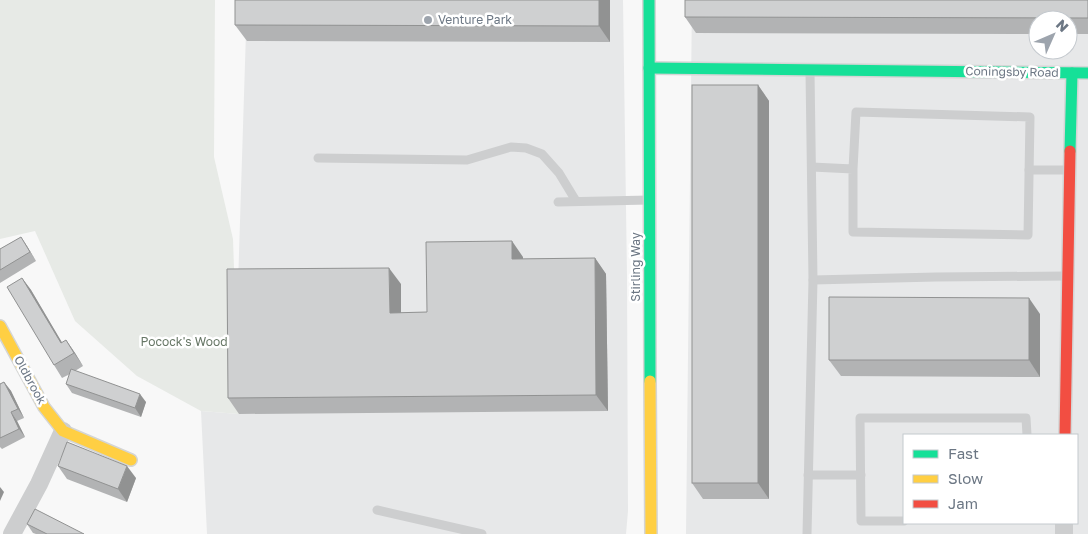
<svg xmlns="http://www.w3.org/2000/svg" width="1088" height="534" viewBox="0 0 1088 534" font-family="'Golos Text',sans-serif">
  <rect width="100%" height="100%" fill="#f8f8f8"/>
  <g fill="#e7e8e9" fill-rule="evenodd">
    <polygon points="247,0 623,0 627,276 628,511 626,534 207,534 201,411 239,414 238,285"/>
    <path d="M 692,0 L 1088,0 L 1088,534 L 686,534 ZM 1038,20 L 1068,20 L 1068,50 L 1038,50 ZM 904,435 L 1077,435 L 1077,523 L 904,523 Z"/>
  </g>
  <polygon fill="#e7eae6" points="0,0 215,0 214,157 233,239 239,414 201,411 137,376 75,321 35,231 0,239"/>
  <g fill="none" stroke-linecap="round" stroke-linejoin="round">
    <g stroke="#d4d5d5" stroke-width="14">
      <g id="fast">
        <polyline points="649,0 650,381"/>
        <polyline points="649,68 1088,73"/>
        <polyline points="1070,151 1072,73"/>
      </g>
    </g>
    <g stroke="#d4d5d5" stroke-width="14">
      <g id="slow">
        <polyline points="0,326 44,407 63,431 131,460"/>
        <polyline points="650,381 651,534"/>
      </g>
    </g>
    <g stroke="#d4d5d5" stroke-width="14">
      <polyline id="jam" points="1065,435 1070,151"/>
    </g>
    <g stroke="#cdcecf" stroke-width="9">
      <polyline points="318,158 467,160 511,147 526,148 542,154 559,173 576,201"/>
      <polyline points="812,167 853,169 853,232 1028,235 1030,117 856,112 853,169"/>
      <polyline points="1029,170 1069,170"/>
      <polyline points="558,202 649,200"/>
      <polyline points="813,280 936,277 1067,276"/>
      <polyline points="808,475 861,475"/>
      <polyline points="377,510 482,534"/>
      <polyline points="904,521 861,521 860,418 1026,418 1027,435"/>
      <polyline points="807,534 813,280 810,72"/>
    </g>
    <g stroke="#cdcecf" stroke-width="18">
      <polyline points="12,534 39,484 63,431"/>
      <polyline points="1064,534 1064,523"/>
    </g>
    <use href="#fast" stroke="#16e098" stroke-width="11"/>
    <use href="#slow" stroke="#ffcf43" stroke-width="11"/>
    <use href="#jam" stroke="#f24e42" stroke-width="11"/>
  </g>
  <g fill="#b2b3b4">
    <polygon points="610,0 610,42 247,41 235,25"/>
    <polygon points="1088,0 1088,34 1068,34 1068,20 1038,20 1038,34 696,33 685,17"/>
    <polygon points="758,85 769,101 769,499 703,499 692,483"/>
    <polygon points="21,237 36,261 0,283 0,249"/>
    <polygon points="523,257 523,259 595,258 606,274 608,411 239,414 228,398 401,284 401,313 427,312"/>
    <polygon points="22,278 31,290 62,343 66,340 75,353 83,366 75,371 146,402 141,417 72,393 66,384 70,374 62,378 54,365"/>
    <polygon points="1040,314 1040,377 841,376 829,360"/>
    <polygon points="4,382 11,391 24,418 17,421 25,437 2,449 0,447 0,384"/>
    <polygon points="58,466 136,478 127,502 67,479"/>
    <polygon points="27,524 84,534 36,534 33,533"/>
  </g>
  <g fill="#919292">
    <polygon points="599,0 610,0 610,42 599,26"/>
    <polygon points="758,85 769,101 769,499 758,483"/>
    <polygon points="21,237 27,246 36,261 30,252"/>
    <polygon points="512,241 523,257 523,275 512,259"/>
    <polygon points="595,258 606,274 608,411 596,395"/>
    <polygon points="389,268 401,284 401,329 390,313"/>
    <polygon points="22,278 31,290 70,356 61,343"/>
    <polygon points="1029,298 1040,314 1040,377 1029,360"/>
    <polygon points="66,340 75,353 83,366 74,353"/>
    <polygon points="4,382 11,391 24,418 18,409"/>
    <polygon points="140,394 146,402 141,417 135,408"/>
    <polygon points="11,412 17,421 25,437 19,429"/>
    <polygon points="127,466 136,478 127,502 118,489"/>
    <polygon points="0,487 4,492 0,501"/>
  </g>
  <g fill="#cfd0d1" stroke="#919292">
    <polygon points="235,0 599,0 599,26 235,25"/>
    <polygon points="685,0 1088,0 1088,18 685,17"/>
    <rect x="692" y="85" width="66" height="398"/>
    <polygon points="21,237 30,252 0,270 0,249"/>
    <polygon points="512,241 512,259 595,258 596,395 228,398 227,269 389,268 390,313 427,312 426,242"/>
    <polygon points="22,278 61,343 66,340 74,353 54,365 7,287"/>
    <polygon points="829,297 1029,298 1029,360 829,360"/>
    <polygon points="71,369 140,394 135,408 66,384"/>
    <polygon points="4,382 18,409 11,412 19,429 0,438 0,384"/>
    <polygon points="67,442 127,466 118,489 58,466"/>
    <polygon points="35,509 84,534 47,534 27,524"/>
  </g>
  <circle fill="#9da4ad" stroke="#fff" stroke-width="2" cx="428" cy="20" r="5"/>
  <g text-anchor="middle" stroke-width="5" stroke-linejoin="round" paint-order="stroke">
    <g font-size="12" fill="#6c7784" stroke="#fff" text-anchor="start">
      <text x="438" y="24">Venture Park</text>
    </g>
    <g font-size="12" fill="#6c7784" stroke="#fff">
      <text transform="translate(1012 72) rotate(1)" y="4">Coningsby Road</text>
      <text transform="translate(636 267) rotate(-90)" y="4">Stirling Way</text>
      <text transform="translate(30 380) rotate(61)" y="4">Oldbrook</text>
    </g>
    <g font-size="12" fill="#677766" stroke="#fff">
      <text x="184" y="346">Pocock's Wood</text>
    </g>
  </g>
  <rect x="903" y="434" width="175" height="90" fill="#ffffff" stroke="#c4c9ce"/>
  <rect x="913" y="450" width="25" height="8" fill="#16e098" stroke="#c4c9ce"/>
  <text x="948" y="459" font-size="15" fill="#6c7784">Fast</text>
  <rect x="913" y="475" width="25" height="8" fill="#ffcf43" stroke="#c4c9ce"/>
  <text x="948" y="484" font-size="15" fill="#6c7784">Slow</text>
  <rect x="913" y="500" width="25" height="8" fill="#f24e42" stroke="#c4c9ce"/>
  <text x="948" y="509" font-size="15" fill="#6c7784">Jam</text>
  <g transform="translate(1053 35) rotate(45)"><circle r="24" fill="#ffffff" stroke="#c4c9ce"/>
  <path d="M0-4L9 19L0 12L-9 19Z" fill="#9da4ad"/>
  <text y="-8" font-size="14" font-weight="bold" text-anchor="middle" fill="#6c7784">N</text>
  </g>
</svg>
